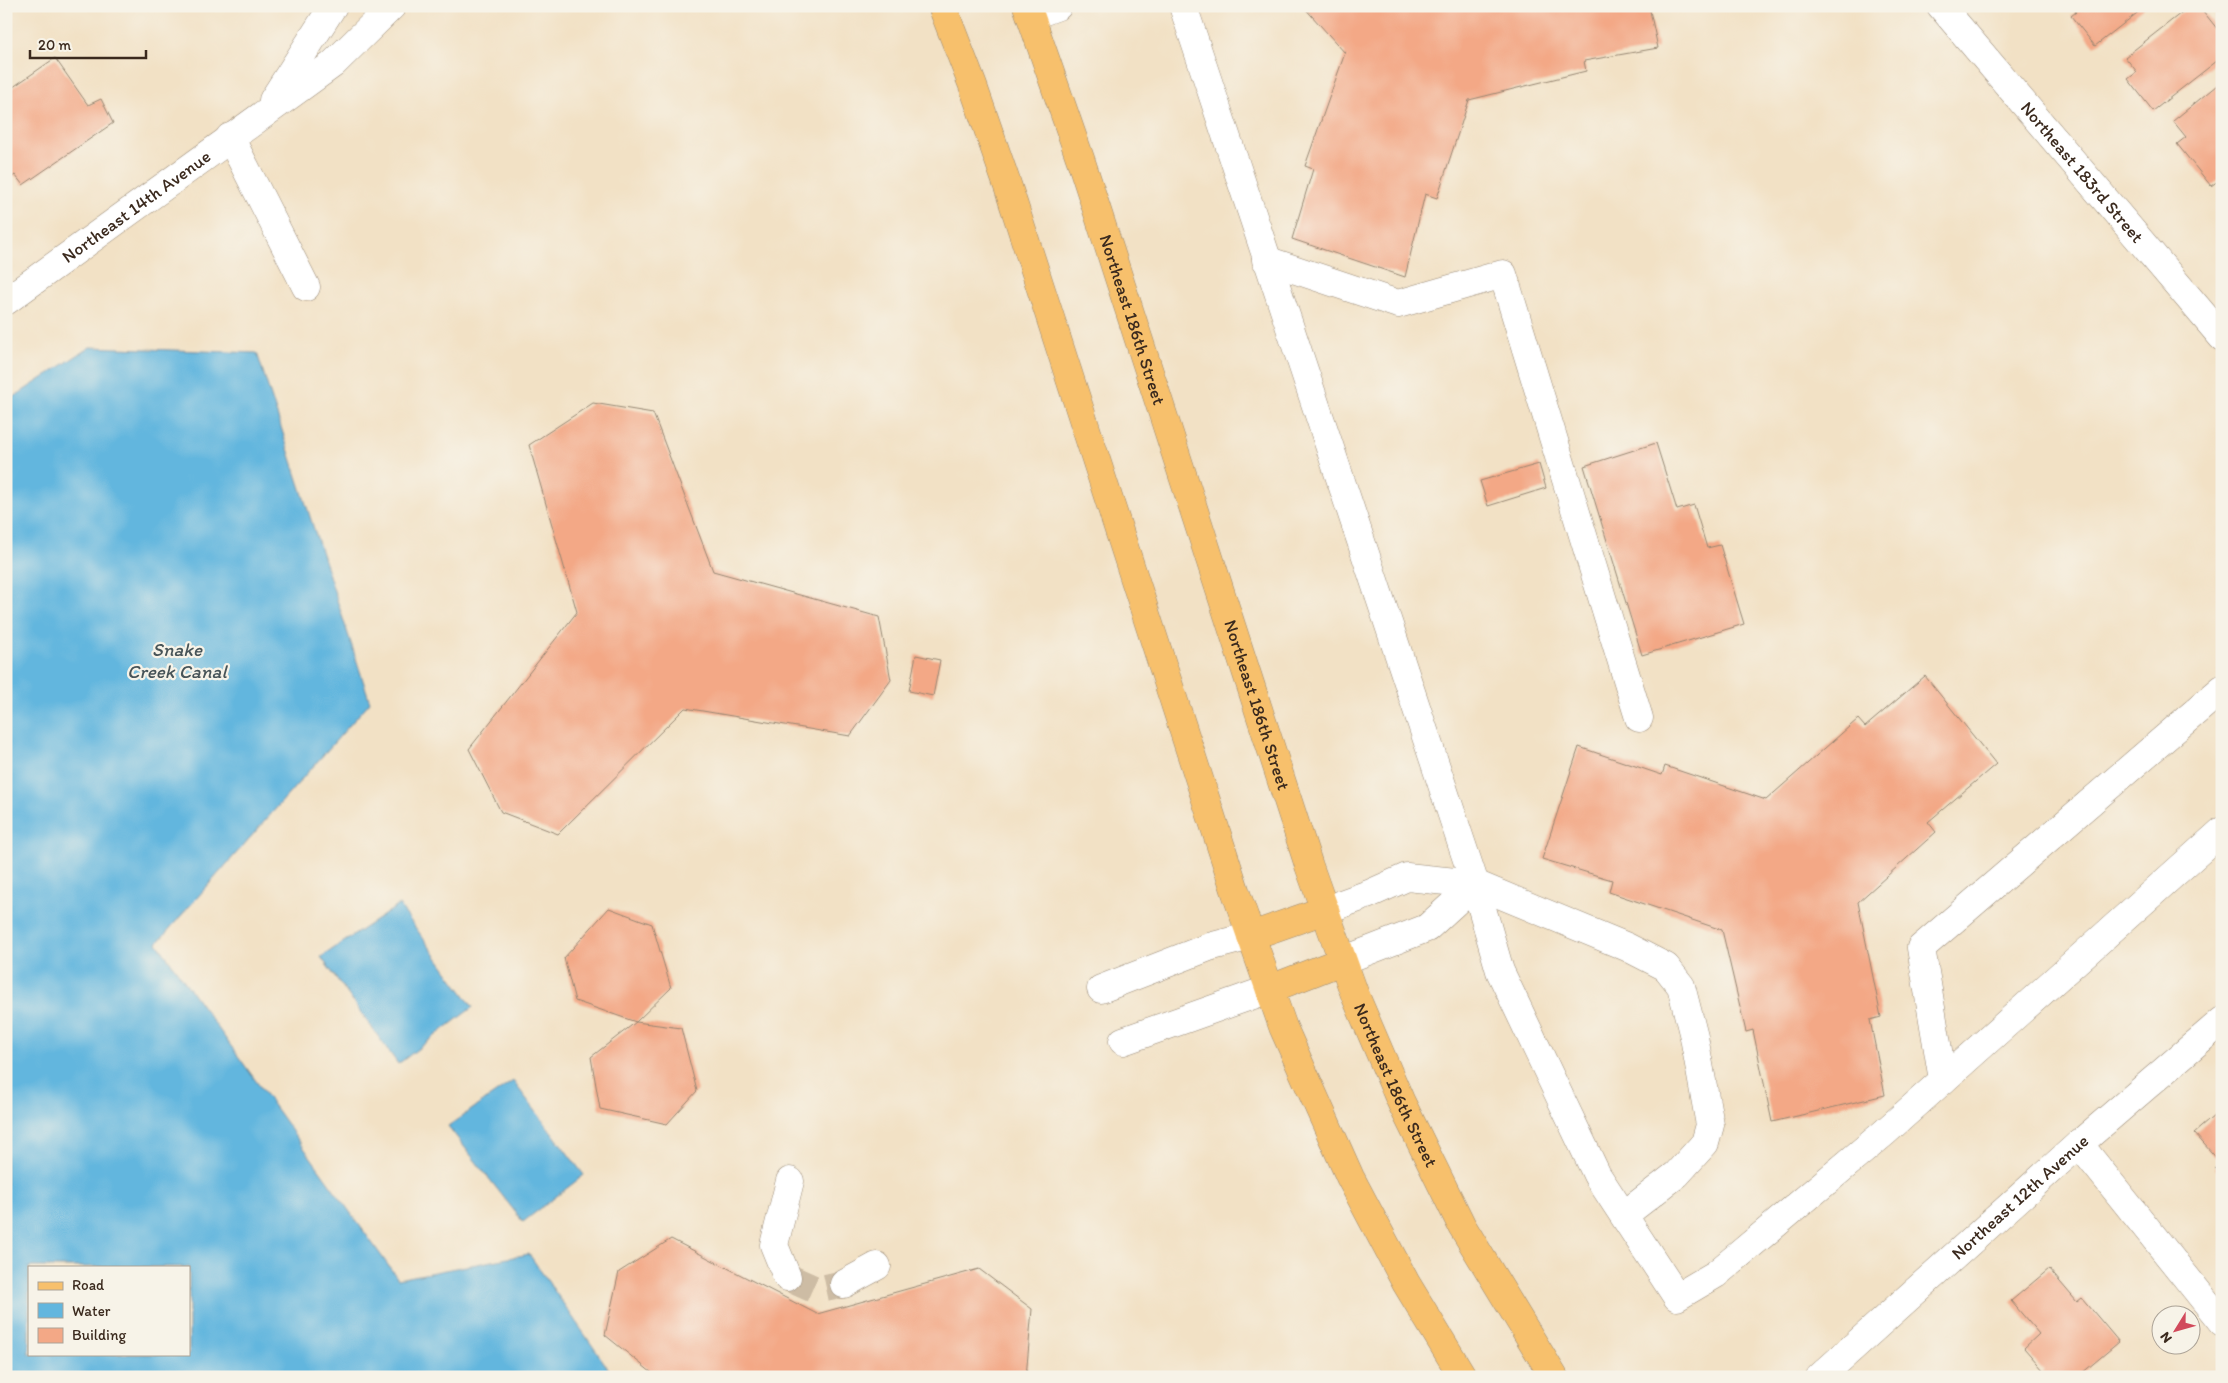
<svg xmlns="http://www.w3.org/2000/svg" width="2228" height="1383" viewBox="0 0 2228 1383" font-family="Itim,sans-serif">
  <rect width="100%" height="100%" fill="#f7f3e8"/>
  <filter id="ink" filterUnits="userSpaceOnUse"><feTurbulence type="fractalNoise" baseFrequency=".02" numOctaves="2"/><feDisplacementMap in="SourceGraphic" scale="10" xChannelSelector="R" yChannelSelector="G"/><feConvolveMatrix kernelMatrix="1 2 1 2 8 2 1 2 1" color-interpolation-filters="sRGB"/></filter>
  <filter id="wash" filterUnits="userSpaceOnUse"><feTurbulence type="fractalNoise" baseFrequency=".0096" numOctaves="4" result="noise"/><feDisplacementMap in="SourceGraphic" scale="20" xChannelSelector="R" yChannelSelector="G"/><feGaussianBlur stdDeviation="1.12" result="paint"/><feColorMatrix in="noise" values="0 0 0 0 0 0 0 0 0 0 0 0 0 0 0 0 0 1.4 0 .05"/><feComposite in="paint" operator="in"/></filter>
  <g filter="url(#wash)">
    <rect width="100%" height="100%" fill="#f2e1c5"/>
    <g fill="#62b6de" stroke="#4e707e" fill-rule="evenodd">
      <path d="M 90,347 L 257,353 L 370,702 L 157,943 L 398,1279 L 529,1254 L 614,1377 L 6,1377 L 6,402 ZM 29,1267 L 189,1267 L 189,1354 L 29,1354 Z"/>
      <polygon points="399,905 473,1007 398,1064 321,957"/>
      <polygon points="513,1081 584,1175 523,1222 448,1126"/>
    </g>
    <g id="blocks">
      <g fill="#f3a886">
        <polygon points="1303,6 1649,6 1658,48 1584,61 1586,71 1469,100 1437,198 1425,194 1405,277 1292,239 1313,169 1305,166 1345,53"/>
        <polygon points="2071,6 2146,6 2095,46 2071,16 2076,12"/>
        <polygon points="2190,6 2199,6 2222,35 2222,57 2153,111 2128,79 2137,72 2125,57"/>
        <polygon points="55,58 88,105 101,99 113,123 23,185 15,175 6,181 6,92"/>
        <polygon points="2222,81 2222,178 2211,186 2177,144 2186,137 2173,121"/>
        <polygon points="593,403 653,413 713,571 879,617 891,680 850,736 685,708 558,834 501,812 469,749 577,612 529,445"/>
        <polygon points="1656,443 1677,510 1694,505 1707,548 1720,545 1744,624 1642,655 1584,466"/>
        <polygon points="1539,464 1546,488 1488,506 1480,481"/>
        <polygon points="916,655 940,660 933,696 909,691"/>
        <polygon points="1925,676 1996,764 1928,822 1936,832 1858,902 1881,1017 1870,1020 1885,1095 1772,1122 1753,1030 1746,1032 1722,930 1609,892 1612,880 1542,859 1579,747 1662,775 1665,766 1766,800 1858,719 1865,727"/>
        <polygon points="609,908 652,924 671,988 636,1022 575,1001 564,958"/>
        <polygon points="636,1022 681,1028 697,1091 667,1124 600,1109 591,1057"/>
        <polygon points="2222,1109 2222,1175 2215,1168 2221,1163 2194,1133"/>
        <polygon points="671,1239 817,1314 979,1269 1032,1309 1026,1377 657,1377 605,1335 619,1272"/>
        <polygon points="2049,1269 2077,1302 2082,1298 2119,1342 2081,1374 2083,1377 2037,1377 2044,1371 2024,1348 2039,1334 2011,1301"/>
      </g>
    </g>
  </g>
  <g filter="url(#ink)">
    <use href="#blocks" fill-opacity="0" stroke="#968672" stroke-width="1"/>
    <g fill="none" stroke-linecap="round" stroke-linejoin="round">
      <polyline stroke="#cdbca4" stroke-width="28" stroke-dasharray="28 14" stroke-linecap="butt" points="787,1277 816,1290 844,1284"/>
      <g stroke="#968672" stroke-width="29">
        <g id="minor">
          <polyline points="1183,6 1475,884 1500,971 1597,1175 1677,1297 1716,1274 1884,1133 2222,831"/>
          <path id="s1" d="M 1941,6 L 2222,337"/>
          <polyline points="1031,16 1058,6"/>
          <polyline points="273,100 333,6"/>
          <polyline points="230,137 306,287"/>
          <polyline points="1266,260 1398,304 1503,274 1639,718"/>
          <path id="s2" d="M 6,301 L 333,64 L 392,6"/>
          <polyline points="1325,910 1369,894 1407,877 1475,884 1627,947 1666,967 1681,986 1694,1037 1710,1125 1705,1143 1677,1174 1624,1215"/>
          <polyline points="1342,961 1427,928 1475,884"/>
          <polyline points="1101,989 1209,947 1251,936"/>
          <polyline points="1123,1041 1270,989"/>
          <polyline points="1943,1080 1921,948 2222,689"/>
          <polyline points="2079,1144 2222,1322"/>
          <polyline points="787,1277 774,1245 790,1181"/>
          <polyline points="844,1284 877,1266"/>
          <path id="s3" d="M 1820,1377 L 2079,1144 L 2222,1021"/>
        </g>
      </g>
      <g stroke="#968672" stroke-width="29">
        <g id="major">
          <polyline points="942,6 973,86 1008,187 1236,893 1283,1027 1350,1177 1406,1283 1463,1377"/>
          <path id="s4" d="M 1027,6 L 1081,161 L 1309,866 L 1355,995 L 1401,1102 L 1462,1226 L 1554,1377"/>
          <polyline points="1251,936 1325,910"/>
          <polyline points="1270,989 1342,961"/>
        </g>
      </g>
      <use href="#minor" stroke="#fff" stroke-width="28"/>
      <use href="#major" stroke="#f7c06c" stroke-width="28"/>
    </g>
  </g>
  <g text-anchor="middle" stroke-width="4.5" stroke-linejoin="round" paint-order="stroke">
    <g font-size="18" fill="#3b2a1e" stroke="#f7f3e8">
      <text dy="6" stroke="none"><textPath href="#s1" startOffset="218">Northeast 183rd Street</textPath></text>
      <text dy="6" stroke="none"><textPath href="#s2" startOffset="161">Northeast 14th Avenue</textPath></text>
      <text dy="6" stroke="none"><textPath href="#s4" startOffset="331">Northeast 186th Street</textPath></text>
      <text dy="6" stroke="none"><textPath href="#s4" startOffset="736">Northeast 186th Street</textPath></text>
      <text dy="6" stroke="none"><textPath href="#s4" startOffset="1141">Northeast 186th Street</textPath></text>
      <text dy="6" stroke="none"><textPath href="#s3" startOffset="269">Northeast 12th Avenue</textPath></text>
    </g>
    <g font-size="19" font-style="italic" fill="#475458" stroke="#f7f3e8">
      <text x="177" y="656">Snake<tspan x="177" dy="22">Creek Canal</tspan></text>
    </g>
  </g>
  <rect width="2228" height="1383" fill="none" stroke="#f7f3e8" stroke-width="25"/>
  <rect x="28" y="1266" width="162" height="90" fill="#f7f3e8" stroke="#aca397"/>
  <rect x="38" y="1282" width="25" height="8" fill="#f7c06c" stroke="#aca397"/>
  <text x="72" y="1290" font-size="15" fill="#3b2a1e">Road</text>
  <rect x="38" y="1303" width="25" height="15" fill="#62b6de" stroke="#aca397"/>
  <text x="72" y="1316" font-size="15" fill="#3b2a1e">Water</text>
  <rect x="38" y="1328" width="25" height="15" fill="#f3a886" stroke="#aca397"/>
  <text x="72" y="1340" font-size="15" fill="#3b2a1e">Building</text>
  <g transform="translate(2176 1330) rotate(233)"><circle r="24" fill="#f7f3e8" stroke="#aca397"/>
  <path d="M0-4L9 19L0 12L-9 19Z" fill="#d1495b"/>
  <text y="-8" font-size="14" font-weight="bold" text-anchor="middle" fill="#3b2a1e">N</text>
  </g>
  <path d="M30 50v8h116v-8" fill="none" stroke="#3b2a1e" stroke-width="2.5"/>
  <text x="38" y="50" font-size="15" fill="#3b2a1e" stroke="#f7f3e8" stroke-width="4" paint-order="stroke">20 m</text>
</svg>
